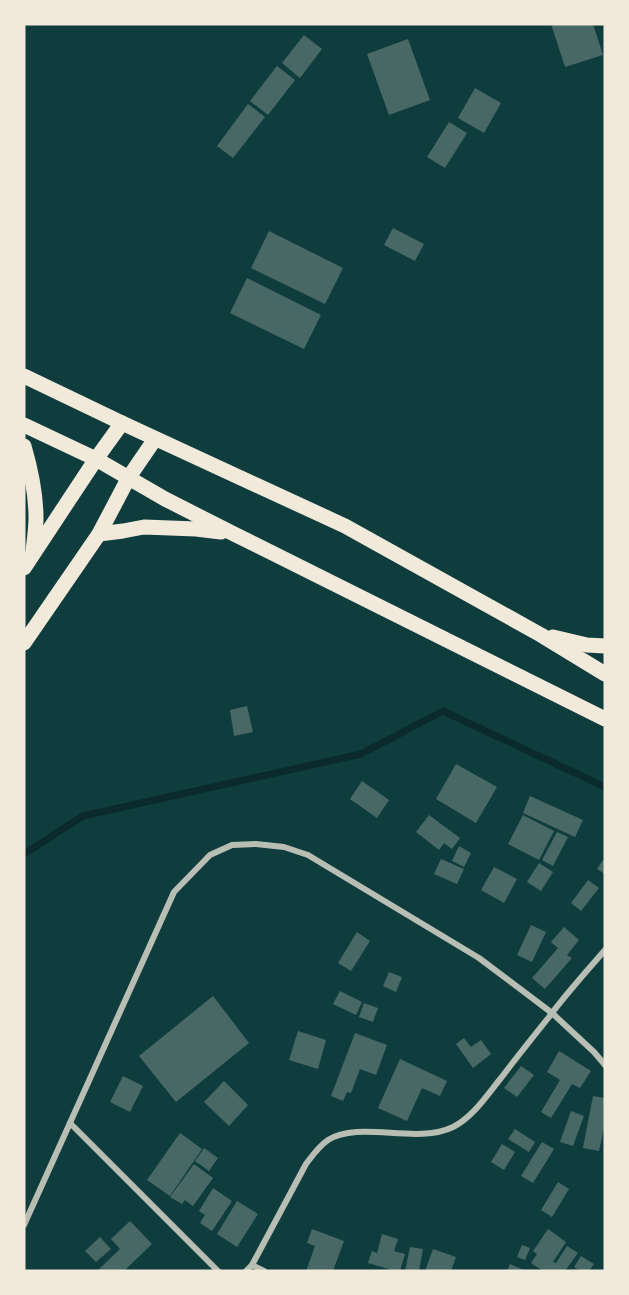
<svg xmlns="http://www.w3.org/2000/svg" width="629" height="1295" viewBox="0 0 629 1295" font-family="'Open Sans',sans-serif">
  <rect width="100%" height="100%" fill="#0f3d3e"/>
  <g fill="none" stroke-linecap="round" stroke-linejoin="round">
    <polyline stroke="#0a2a2b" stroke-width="7" points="24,854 83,816 361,754 443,711 605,787"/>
  </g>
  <g fill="#486865">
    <polygon points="551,24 593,24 603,55 565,67"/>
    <polygon points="304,35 322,49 300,78 282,63"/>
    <polygon points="408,39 430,100 389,115 367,54"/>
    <polygon points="277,66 295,80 268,115 250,101"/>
    <polygon points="475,88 501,103 484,133 458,118"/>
    <polygon points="248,104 265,117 233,158 217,146"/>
    <polygon points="449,122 467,133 445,168 427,157"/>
    <polygon points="393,228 424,244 415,261 384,245"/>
    <polygon points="269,231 343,268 325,304 251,268"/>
    <polygon points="247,278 321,315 304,349 230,313"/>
    <polygon points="247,706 253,732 234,736 230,710"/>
    <polygon points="456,764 497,787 476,823 436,799"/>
    <polygon points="362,781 389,800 377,818 350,799"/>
    <polygon points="530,796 583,820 575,837 523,813"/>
    <polygon points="429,815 460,838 452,849 444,843 439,850 416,832"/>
    <polygon points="523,815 554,831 539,860 508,844"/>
    <polygon points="557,832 568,837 553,866 542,860"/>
    <polygon points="459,846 471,853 464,867 452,861"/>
    <polygon points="441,859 464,869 457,884 434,874"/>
    <polygon points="603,860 605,861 605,874 597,869"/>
    <polygon points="539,863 553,872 541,891 527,882"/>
    <polygon points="494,867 517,879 504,903 481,890"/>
    <polygon points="588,880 599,888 581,911 571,903"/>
    <polygon points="531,925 546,932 532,962 517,955"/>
    <polygon points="564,927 579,940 567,955 572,958 545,989 532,978 558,948 551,942"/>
    <polygon points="357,932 370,941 351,971 338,963"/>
    <polygon points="389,972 402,977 396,992 383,986"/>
    <polygon points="340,991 362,1002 356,1015 333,1004"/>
    <polygon points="213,996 249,1043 176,1102 139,1056"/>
    <polygon points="364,1003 378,1008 373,1022 359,1017"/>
    <polygon points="298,1031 326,1040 318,1069 289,1060"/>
    <polygon points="355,1033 387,1045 376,1075 360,1069 351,1093 347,1092 343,1101 331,1096"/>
    <polygon points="464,1038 471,1047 481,1040 491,1054 473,1068 456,1044"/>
    <polygon points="559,1051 591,1071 580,1088 572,1084 551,1118 541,1112 560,1080 547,1072"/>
    <polygon points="400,1059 447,1081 440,1096 422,1088 407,1121 378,1108"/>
    <polygon points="521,1066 534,1075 517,1097 504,1088"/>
    <polygon points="123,1076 143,1086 130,1112 110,1102"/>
    <polygon points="224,1081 248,1105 229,1126 204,1102"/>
    <polygon points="593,1096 605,1098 605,1123 599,1151 583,1148"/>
    <polygon points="571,1111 584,1116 573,1146 560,1142"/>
    <polygon points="515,1129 535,1142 529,1152 508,1139"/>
    <polygon points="180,1133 202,1149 170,1196 147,1180"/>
    <polygon points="542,1142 554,1149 533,1183 521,1176"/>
    <polygon points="502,1144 515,1152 504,1170 491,1162"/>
    <polygon points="204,1148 218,1158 209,1171 195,1161"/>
    <polygon points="194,1164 213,1178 193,1206 185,1200 182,1204 170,1197"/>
    <polygon points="558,1182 569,1189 552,1217 541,1210"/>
    <polygon points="213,1188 232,1201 212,1231 200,1223 205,1215 199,1211"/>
    <polygon points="237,1201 258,1214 237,1247 217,1234"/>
    <polygon points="130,1221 152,1244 124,1271 97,1271 120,1249 111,1239"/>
    <polygon points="312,1229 344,1241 333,1271 306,1271 315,1246 307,1243"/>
    <polygon points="548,1229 566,1242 553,1262 556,1263 567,1246 578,1253 565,1271 543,1271 531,1263 537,1254 533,1251"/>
    <polygon points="382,1234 398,1239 394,1251 405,1254 400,1271 389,1271 389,1269 368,1263 372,1251 377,1253"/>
    <polygon points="100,1237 111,1249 96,1262 85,1251"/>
    <polygon points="522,1245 530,1248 525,1260 517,1257"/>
    <polygon points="410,1247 423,1249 419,1271 405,1271"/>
    <polygon points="433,1249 456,1257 451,1271 425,1271"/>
    <polygon points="581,1256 594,1264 589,1271 580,1271 574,1267"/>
    <polygon points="510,1264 526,1271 507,1271"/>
  </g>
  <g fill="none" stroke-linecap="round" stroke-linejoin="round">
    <g stroke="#b8beb3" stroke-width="6">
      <polyline points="70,1123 218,1271"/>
      <polyline points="24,1225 174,892 210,855 232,845 256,844 284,847 308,855 479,958 552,1013 594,1052 605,1065"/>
      <polyline points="252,1265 264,1271"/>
      <path d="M 246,1271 L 252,1265 L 306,1164 C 312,1156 319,1146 328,1140 C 360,1120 416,1145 453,1127 C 473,1117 487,1095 501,1078 C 517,1057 533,1037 549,1017 C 566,994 586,972 605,950"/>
    </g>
    <g stroke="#f1e9da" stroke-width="15">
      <polyline points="24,376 122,423 345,526 541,635 605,674"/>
      <polyline points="24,425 96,459 165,499 232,533 605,719"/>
      <path d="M 24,446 C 31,470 36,494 36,518 C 36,529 34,541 33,552"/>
      <polyline points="99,534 123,531 144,527 196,529 221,532"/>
      <polyline points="24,568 96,459 122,423"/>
      <polyline points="553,637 587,645 605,646"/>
      <polyline points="24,643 99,534 129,477 155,439"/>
    </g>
  </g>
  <rect width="629" height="1295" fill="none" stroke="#f1e9da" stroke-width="51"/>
</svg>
